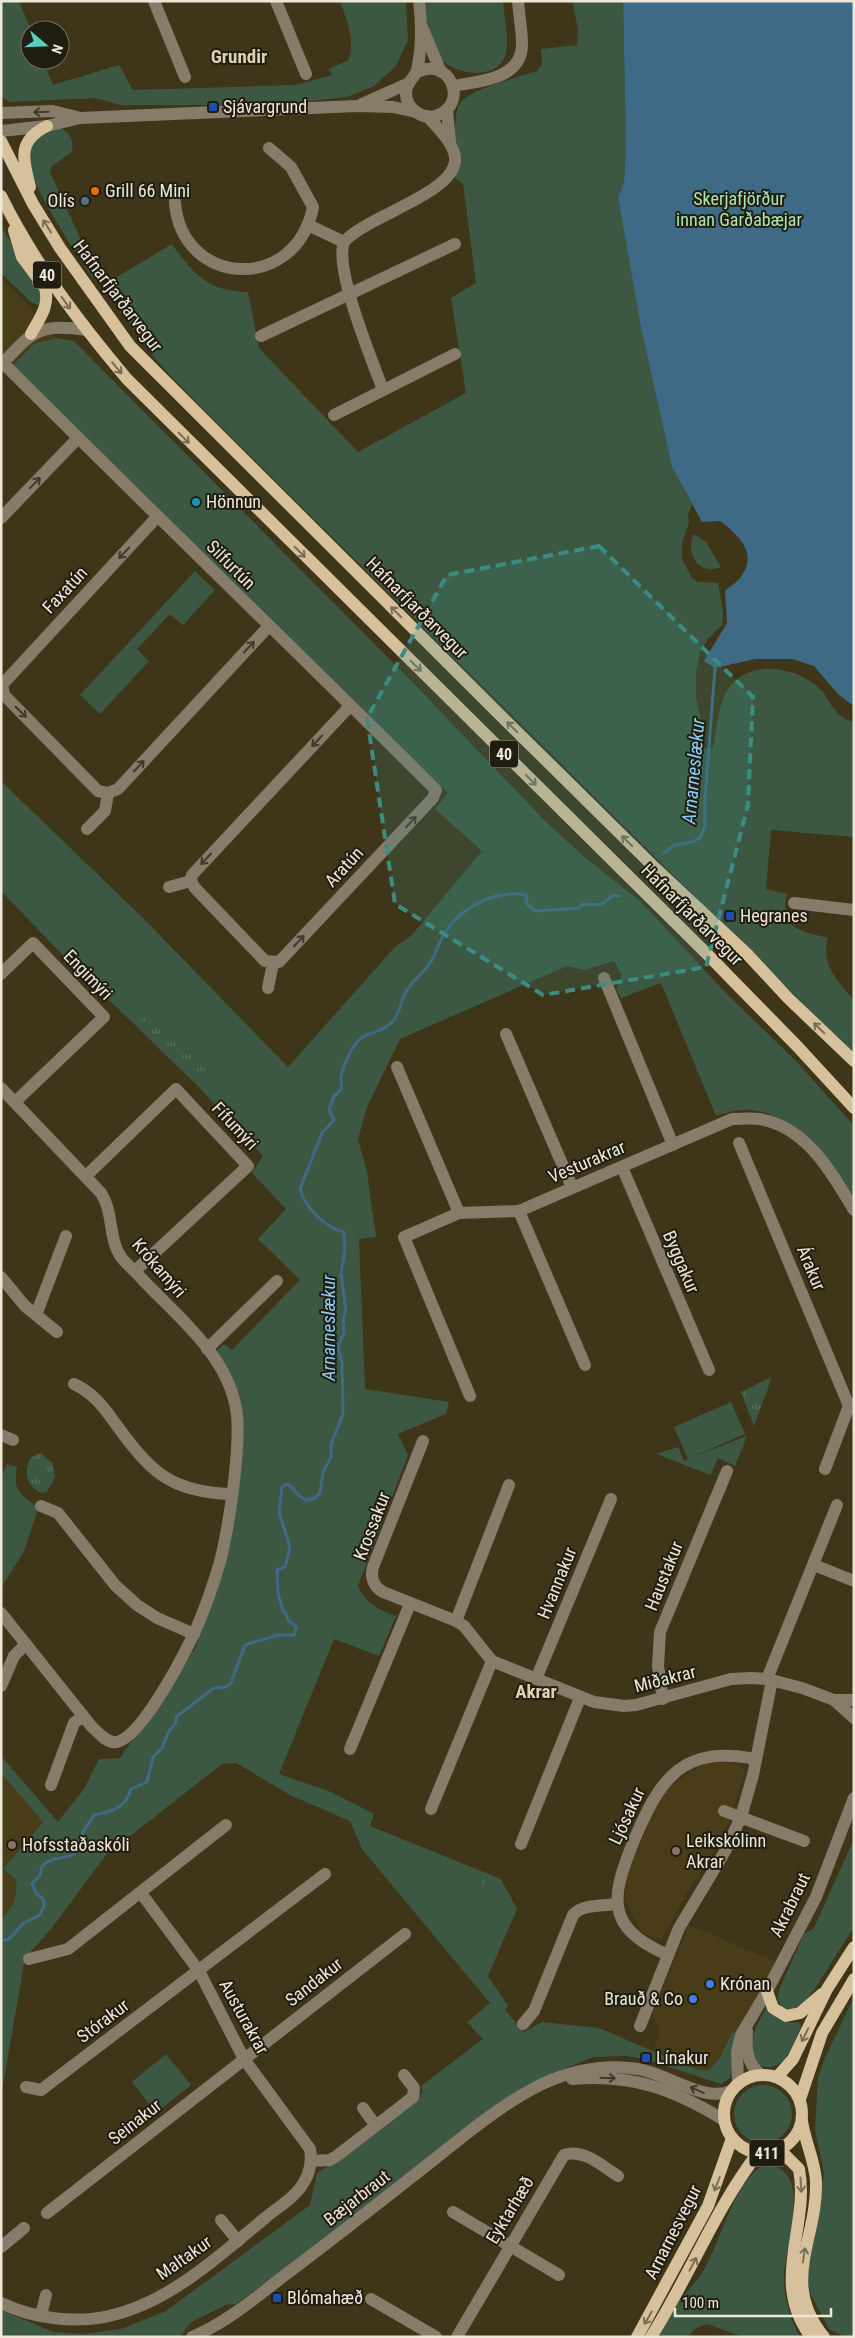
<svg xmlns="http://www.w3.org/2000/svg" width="855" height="2338" viewBox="0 0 855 2338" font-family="'Roboto Condensed',sans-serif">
  <defs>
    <pattern id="park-tufts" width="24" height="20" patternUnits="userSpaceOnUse" patternTransform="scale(1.25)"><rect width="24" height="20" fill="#3d5842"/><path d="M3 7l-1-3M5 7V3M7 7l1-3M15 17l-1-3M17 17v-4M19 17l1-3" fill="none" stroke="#59705d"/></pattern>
  </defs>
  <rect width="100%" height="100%" fill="#3f3519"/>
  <g fill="#493d19">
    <polygon points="1,276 56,338 34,344 1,377"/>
    <polygon points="729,1762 742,1766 745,1772 731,1815 710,1859 688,1891 662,1938 657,1939 650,1937 639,1928 625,1899 626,1877 657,1804 670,1787 691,1771 705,1764"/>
    <polygon points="1,1773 43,1822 3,1869 16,1880 18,1895 10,1911 1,1920"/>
    <polygon points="689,1925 776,1962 736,2034 733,2031 719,2059 708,2071 695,2069 653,2050 660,2031 652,2014"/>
  </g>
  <g fill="#3d5842">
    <path d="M 1,1 L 19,1 L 31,30 L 30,60 L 43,60 L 53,85 L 119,65 L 133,90 L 295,85 L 332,75 L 329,69 L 349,60 C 355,39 347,21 340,1 L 406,1 L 408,40 L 396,66 L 374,86 L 347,97 L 274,105 L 121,105 L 95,98 L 10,102 L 1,97 Z"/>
    <path d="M 424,1 L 503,1 C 504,17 509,36 506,52 C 500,82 455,76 439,57 C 427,42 427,20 424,1 Z"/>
    <path d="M 572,1 L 623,1 L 626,148 L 624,182 L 618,198 L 641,328 L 672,467 L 692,504 L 688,516 L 689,523 L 682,543 L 682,559 L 692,578 L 698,582 L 718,583 L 723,611 L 722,625 L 708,639 L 700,653 L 696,671 L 696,697 L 701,721 L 699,748 L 713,748 C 716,732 717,715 723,699 C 739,659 788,663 817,686 C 826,693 828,702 835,710 C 839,716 848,720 854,723 L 854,837 L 771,830 L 766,889 L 787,894 C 779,929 800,931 828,938 C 820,964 838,982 854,1000 L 854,1054 L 204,410 C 168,373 128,336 113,284 L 117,277 L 172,244 C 195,276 208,291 248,292 L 259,348 L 358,452 L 466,393 L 451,298 L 476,283 L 463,184 L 455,178 C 460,164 455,151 455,136 C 455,126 455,109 461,102 C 475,87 517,78 537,71 L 542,64 L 541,49 L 577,45 L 578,29 Z"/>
    <path d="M 61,128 C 71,134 74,141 72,152 L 52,166 L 50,172 L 97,275 L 97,281 L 89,273 C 75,251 23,175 28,152 C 30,147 35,140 38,135 Z"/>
    <polygon points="1,226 40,290 41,301 38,305 32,303 1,273"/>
    <path d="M 56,338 L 74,341 L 418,688 L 544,820 L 582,855 L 640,901 L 729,996 L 798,1063 L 854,1126 L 854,1200 C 820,1154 783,1090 716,1116 L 661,983 L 621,998 L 616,989 L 622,975 L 614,961 L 584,970 L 567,966 L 400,1039 L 367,1107 L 358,1139 L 367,1172 L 376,1237 L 359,1239 L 365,1389 L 449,1402 L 446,1414 L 398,1434 L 408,1455 L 358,1586 C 366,1603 378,1610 396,1616 L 379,1656 L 334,1639 L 279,1774 L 331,1792 L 374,1814 L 370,1826 L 501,1879 L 517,1909 L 488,1976 L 508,2006 L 505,2010 L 524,2032 L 542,2022 L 599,2028 L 695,2069 L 708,2071 L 719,2059 L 733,2031 L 736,2034 L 730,2078 L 721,2084 L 648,2060 L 627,2056 L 593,2057 L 540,2079 L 457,2133 L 369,2206 L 236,2304 L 226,2305 L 191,2322 L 180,2337 L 1,2337 L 1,2310 L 53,2332 L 82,2334 L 121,2329 L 166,2311 L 310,2205 L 317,2173 L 354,2150 L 423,2092 L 421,2086 L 483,2039 L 467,2022 L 490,2003 L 362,1849 L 350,1821 L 290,1795 L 236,1763 L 222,1764 L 106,1855 L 51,1929 L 25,1958 L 1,2097 L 1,1920 C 13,1907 18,1897 16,1880 L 3,1869 L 43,1822 L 1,1773 L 1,1756 L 58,1822 L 84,1789 L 99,1759 L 120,1758 L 196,1647 L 204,1621 L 243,1443 L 240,1398 L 215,1353 L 224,1344 L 232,1350 L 300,1280 L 258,1239 L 286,1209 L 252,1173 L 263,1156 L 183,1070 L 82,975 L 1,891 L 1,781 L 145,920 L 288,1067 L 395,947 L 410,937 L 482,851 L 435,809 L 448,793 L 369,720 L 12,366 L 34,344 Z"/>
    <path d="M 693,534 L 705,541 L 721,567 C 698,576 686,554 693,534 Z"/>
    <polygon points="195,571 215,590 183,625 170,614 137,649 149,661 100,714 80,695"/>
    <polygon points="731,1402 745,1434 692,1457 747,1436 735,1466 718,1458 711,1475 656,1454 678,1447 684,1461 688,1459 674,1427"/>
    <path d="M 7,1464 L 17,1467 C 12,1495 23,1492 38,1509 L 24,1551 L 1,1588 L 1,1477 Z"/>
    <path d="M 854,1839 L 854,1927 L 807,2001 L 790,2012 C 779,2005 776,2003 779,1990 L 804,1934 L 814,1928 Z"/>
    <polygon points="854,1997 854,2337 845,2337 829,2329 810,2293 806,2266 821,2196 824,2173 815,2129 818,2078 825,2058"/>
    <path d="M 766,2008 C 781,2015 777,2025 799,2022 L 801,2026 C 792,2046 786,2075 757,2065 C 747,2038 754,2032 766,2008 Z"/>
    <polygon points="166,2054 191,2085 156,2113 132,2082"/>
    <circle cx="763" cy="2114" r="29"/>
    <path d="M 766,2165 C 817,2168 782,2250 784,2282 C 785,2302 791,2320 800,2337 L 743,2337 L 707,2324 L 696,2328 L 687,2337 L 656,2337 C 665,2324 672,2310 682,2298 C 689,2289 697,2281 703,2271 C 719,2246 737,2173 766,2165 Z"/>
  </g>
  <g fill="url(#park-tufts)">
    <polygon points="155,1012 218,1072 202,1090 139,1029 143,1013"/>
    <polygon points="772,1377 754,1426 741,1392"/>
    <path d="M 40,1453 L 52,1462 L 55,1477 L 47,1492 L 42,1493 C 26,1487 24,1472 30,1458 Z"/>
    <circle cx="477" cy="1883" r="9"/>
  </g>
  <path fill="#3f6a85" d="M 623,1 L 854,1 L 854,706 L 839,695 L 814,666 L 792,659 L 755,659 L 715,668 L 704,661 L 727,623 L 725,591 C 730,585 739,582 742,575 C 758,552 737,534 720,521 L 702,522 L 672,467 L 641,328 L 618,198 L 624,182 L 626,148 Z"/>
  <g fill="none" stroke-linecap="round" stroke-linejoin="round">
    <g stroke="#3f6a85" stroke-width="3">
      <polyline points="664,853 674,845 692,842 700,838 705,826 705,799 715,668"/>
      <path d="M 1,1941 L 9,1939 L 24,1923 L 40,1915 L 44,1906 L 43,1899 L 36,1893 L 32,1884 L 40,1875 L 42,1866 C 52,1856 63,1860 74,1854 L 83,1832 L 94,1815 C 111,1811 125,1810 131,1789 L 147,1782 L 153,1757 L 162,1748 L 168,1733 L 176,1722 L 176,1717 L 214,1688 L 226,1687 L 231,1683 L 245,1645 L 278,1635 L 294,1635 L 296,1627 L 288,1620 L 286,1613 L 283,1611 L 278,1594 L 277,1570 L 285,1567 L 290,1547 L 279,1512 L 282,1487 L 287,1484 C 294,1487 297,1497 306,1500 L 315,1498 L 320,1493 L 323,1472 L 331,1457 L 331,1444 L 343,1414 L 342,1363 L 338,1346 L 344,1333 L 343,1319 L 346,1310 L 341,1274 L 345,1249 L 344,1232 C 325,1228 305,1207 300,1189 L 322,1133 L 334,1120 L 329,1110 L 334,1096 L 341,1090 C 343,1085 340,1080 341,1075 C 344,1064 352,1045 361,1038 C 372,1031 386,1031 394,1020 C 401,1010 402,994 410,986 C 416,978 424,972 430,963 C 436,955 438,944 443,936 C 458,909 494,889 526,895 L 527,904 L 535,911 L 579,908 L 583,904 L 601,905 L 613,895 L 619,896"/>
    </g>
    <g stroke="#877b6a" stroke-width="12">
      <polyline points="154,1 185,77"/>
      <polyline points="276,1 306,74"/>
      <polyline points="422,27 441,72"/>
      <path d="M 417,72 C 450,56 469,103 438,115 C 423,121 406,109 406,93 C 406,82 415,78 417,70 C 422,47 422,24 419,1"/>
      <path d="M 453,86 C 479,81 522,80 522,44 C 522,30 519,15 518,1"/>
      <polyline points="362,104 407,84"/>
      <polyline points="447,109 450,143"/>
      <polyline points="1,113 53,111 77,117"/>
      <polyline points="1,131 47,126 80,118 357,106 393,107 416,112"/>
      <path d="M 175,202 C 181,287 296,294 313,207 L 291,167 L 269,148"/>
      <path d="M 308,225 L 344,242 C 365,216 459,193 455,157 C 453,142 437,127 427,116"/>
      <path d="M 344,242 C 334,269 372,360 383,390"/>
      <polyline points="261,336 455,244"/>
      <path d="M 3,363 C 146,506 292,647 436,790 L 433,798 L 279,962 L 265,961 L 195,888 L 191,881 L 192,875 L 350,706"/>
      <path d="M 1,365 C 33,331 38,323 87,330"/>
      <polyline points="334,415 455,354"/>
      <polyline points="157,517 2,685 4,695 98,791 108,793 118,789 269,626"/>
      <polyline points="1,518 78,438"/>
      <polyline points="87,829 105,811 108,793"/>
      <polyline points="169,887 191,881"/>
      <polyline points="794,903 854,910"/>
      <polyline points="1,974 33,943 104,1017 15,1102"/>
      <polyline points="604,978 673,1145"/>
      <polyline points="268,988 273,963"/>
      <polyline points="506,1034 572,1187"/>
      <polyline points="397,1067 459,1213"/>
      <path d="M 1,1088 L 101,1193 C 114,1213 108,1238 121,1257 C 127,1265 136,1272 142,1279 C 178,1317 226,1354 236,1408 C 242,1443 229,1526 220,1562 C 214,1582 207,1603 199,1622 C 189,1647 143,1736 117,1742 C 107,1744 99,1733 92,1727 L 1,1613"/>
      <polyline points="739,1143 849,1406 854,1408"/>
      <polyline points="622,1167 709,1370"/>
      <polyline points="86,1176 176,1089 248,1166 135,1271"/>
      <polyline points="519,1211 585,1365"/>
      <polyline points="1,1277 25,1306 57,1332"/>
      <polyline points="36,1315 66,1236"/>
      <polyline points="207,1349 277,1281"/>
      <path d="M 74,1384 C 93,1393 103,1406 115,1423 C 150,1471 169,1492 231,1494"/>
      <path d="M 470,1396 L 404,1237 L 459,1213 L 519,1211 L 732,1119 C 741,1119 751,1118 759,1119 C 806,1126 832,1173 854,1210"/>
      <polyline points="1,1435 13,1440"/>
      <path d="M 423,1441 L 373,1567 C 370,1578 374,1587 383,1592 L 456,1621 L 464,1626 L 492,1661 L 594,1702 L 624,1706 L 636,1705 L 731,1679 L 751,1678 L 767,1679 L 802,1688 L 834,1700 L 854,1700"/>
      <polyline points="825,1469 849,1406"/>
      <polyline points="41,1506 58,1513 115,1585 137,1605 157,1618 194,1634"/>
      <polyline points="814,1565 854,1581"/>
      <polyline points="456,1621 509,1485"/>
      <polyline points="536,1679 611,1499"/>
      <polyline points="767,1679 837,1505"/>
      <polyline points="1,1686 14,1656 26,1644"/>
      <polyline points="663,1699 658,1666 660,1632 727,1471"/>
      <polyline points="834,1700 854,1718"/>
      <polyline points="350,1749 410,1604"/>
      <polyline points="51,1785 74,1723 83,1716"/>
      <polyline points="431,1809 492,1661"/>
      <polyline points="724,1811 804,1841"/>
      <polyline points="521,1844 580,1698"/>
      <path d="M 668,1955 C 602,1927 612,1894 635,1838 C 661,1777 683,1745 756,1759"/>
      <polyline points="29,1959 68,1949 226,1825"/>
      <path d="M 523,2024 L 534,2011 L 573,1915 C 582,1904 604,1906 617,1904"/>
      <polyline points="640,2026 679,1928 724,1853 741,1817 753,1775 772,1680"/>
      <path d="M 747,2031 C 746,2048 746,2062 760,2074"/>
      <path d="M 572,2079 C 633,2074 673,2089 724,2120"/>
      <polyline points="738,2083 737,2052 741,2035 767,1991 816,1897 854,1798"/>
      <polyline points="26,2087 41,2090 325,1874"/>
      <polyline points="363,2108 376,2126"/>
      <polyline points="311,2161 330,2160 338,2155 413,2097 414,2088 404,2075"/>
      <polyline points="453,2212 559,2275"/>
      <polyline points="47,2213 405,1934"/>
      <polyline points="221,2220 238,2241"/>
      <polyline points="1,2247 24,2228"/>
      <polyline points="371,2299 436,2337"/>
      <path d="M 1,2303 C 32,2318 75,2324 109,2316 C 169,2303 219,2256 265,2218 C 278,2207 296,2197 304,2182 C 310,2173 312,2160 310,2149 L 244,2059 L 199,1971 L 141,1893"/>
      <polyline points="41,2315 46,2295"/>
      <path d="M 192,2337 C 225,2323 253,2300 281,2278 C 328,2243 375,2206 422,2169 C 460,2139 498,2106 542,2084 C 573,2070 605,2064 638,2069 C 668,2074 705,2103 731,2091"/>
      <path d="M 457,2337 L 564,2155 C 583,2148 602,2166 618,2176"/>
    </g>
    <g stroke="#d7c09c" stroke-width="12">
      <polyline points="1,141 33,204 60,248 130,346 496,711 655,868 748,955 788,998 854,1061"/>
      <path d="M 30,187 C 23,158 17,141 47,126"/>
      <path d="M 1,196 C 34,263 79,322 127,379 L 707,954 L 797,1046 L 854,1108"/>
      <path d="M 14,230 L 22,257 L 45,288 C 50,306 39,319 31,334"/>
      <polyline points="767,1991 773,2008 786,2016 800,2013 822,1994"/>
      <circle cx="763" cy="2114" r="39"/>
      <polyline points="777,2077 793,2059 827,1989 854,1947"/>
      <polyline points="800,2099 822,2033 854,1979"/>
      <path d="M 802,2121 C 805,2142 815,2161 816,2181 C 818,2239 779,2282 824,2337"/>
      <path d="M 773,2152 L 785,2155 L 799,2169 C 810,2227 769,2281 811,2337"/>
      <polyline points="637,2337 708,2206 732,2138"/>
      <path d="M 651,2337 C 689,2277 715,2209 758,2153"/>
    </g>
  </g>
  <defs><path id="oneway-shaft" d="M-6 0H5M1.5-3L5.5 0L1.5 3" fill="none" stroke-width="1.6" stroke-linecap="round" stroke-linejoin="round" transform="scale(1.25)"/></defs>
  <g stroke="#40392c">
    <use href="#oneway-shaft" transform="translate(41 112) rotate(178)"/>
    <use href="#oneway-shaft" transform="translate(35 483) rotate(-46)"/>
    <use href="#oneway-shaft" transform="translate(124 553) rotate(133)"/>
    <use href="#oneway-shaft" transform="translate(249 647) rotate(-47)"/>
    <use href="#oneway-shaft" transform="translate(21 712) rotate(45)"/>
    <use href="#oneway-shaft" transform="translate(317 741) rotate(133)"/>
    <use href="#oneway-shaft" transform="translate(139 766) rotate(-47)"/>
    <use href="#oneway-shaft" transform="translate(411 822) rotate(-47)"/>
    <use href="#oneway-shaft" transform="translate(206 859) rotate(133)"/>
    <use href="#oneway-shaft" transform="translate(299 941) rotate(-47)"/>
    <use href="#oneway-shaft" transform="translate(608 2078) rotate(2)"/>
    <use href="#oneway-shaft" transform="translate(697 2090) rotate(-156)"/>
  </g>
  <g stroke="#7c6e56">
    <use href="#oneway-shaft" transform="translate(47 226) rotate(-122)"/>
    <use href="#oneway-shaft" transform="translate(66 303) rotate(54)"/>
    <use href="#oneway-shaft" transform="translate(117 368) rotate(50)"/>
    <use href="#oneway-shaft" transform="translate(184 438) rotate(45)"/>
    <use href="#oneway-shaft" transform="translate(300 552) rotate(45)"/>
    <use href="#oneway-shaft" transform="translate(396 612) rotate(-135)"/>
    <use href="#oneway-shaft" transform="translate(416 666) rotate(44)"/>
    <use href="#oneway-shaft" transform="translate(512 727) rotate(-135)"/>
    <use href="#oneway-shaft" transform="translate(531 780) rotate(45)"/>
    <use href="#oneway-shaft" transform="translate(627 841) rotate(-135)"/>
    <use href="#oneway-shaft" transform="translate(819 1028) rotate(-136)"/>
    <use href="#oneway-shaft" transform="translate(805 2035) rotate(116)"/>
    <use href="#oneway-shaft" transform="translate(717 2184) rotate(111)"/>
    <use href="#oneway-shaft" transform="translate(801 2185) rotate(86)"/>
    <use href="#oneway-shaft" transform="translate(804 2255) rotate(-81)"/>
    <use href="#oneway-shaft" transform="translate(693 2264) rotate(-62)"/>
    <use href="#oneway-shaft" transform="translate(648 2318) rotate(120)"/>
  </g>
  <path fill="#3b8d83" fill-opacity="0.2" stroke="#3b8d83" stroke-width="4" stroke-dasharray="10 6" stroke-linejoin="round" d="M 599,546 L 753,697 L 748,805 L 706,967 L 543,995 L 395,904 L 367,718 L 447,575 Z"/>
  <g fill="#1a4fb4" stroke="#211d11" stroke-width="2">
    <rect x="208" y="102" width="10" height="10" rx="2.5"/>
    <rect x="725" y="911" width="10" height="10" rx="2.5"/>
    <rect x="641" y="2053" width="10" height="10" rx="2.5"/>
    <rect x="272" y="2293" width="10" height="10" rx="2.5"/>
  </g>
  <circle fill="#e8710a" stroke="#211d11" stroke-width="2" cx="95" cy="191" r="5"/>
  <circle fill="#5c6f8a" stroke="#211d11" stroke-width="2" cx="85" cy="201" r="5"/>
  <circle fill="#0f9aa8" stroke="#211d11" stroke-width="2" cx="196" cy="502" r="5"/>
  <g fill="#8d6e63" stroke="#211d11" stroke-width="2">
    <circle cx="12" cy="1845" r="5"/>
    <circle cx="676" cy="1851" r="5"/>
  </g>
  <g fill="#3f7fe0" stroke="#211d11" stroke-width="2">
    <circle cx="710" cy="1984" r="5"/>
    <circle cx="693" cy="1999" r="5"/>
  </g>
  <g text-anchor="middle" stroke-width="4" stroke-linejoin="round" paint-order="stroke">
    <g fill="#211d11" stroke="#afaa9c" stroke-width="1">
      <rect x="33" y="261.5" width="28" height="27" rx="4"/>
      <rect x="490" y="740.5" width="28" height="27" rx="4"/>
      <rect x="749.5" y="2139.5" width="35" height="27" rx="4"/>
    </g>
    <g font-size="16" font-weight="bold" fill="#ece7d7">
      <text x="47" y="281">40</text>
      <text x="504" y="760">40</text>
      <text x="767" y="2159">411</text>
    </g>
    <g font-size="18" fill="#ece7d7" stroke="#211d11" text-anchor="start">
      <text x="223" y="113">Sjávargrund</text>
      <text x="105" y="197">Grill 66 Mini</text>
      <text x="75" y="207" text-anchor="end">Olís</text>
      <text x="206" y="508">Hönnun</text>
      <text x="740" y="922">Hegranes</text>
      <text x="686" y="1847">Leikskólinn<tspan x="686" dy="21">Akrar</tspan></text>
      <text x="22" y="1851">Hofsstaðaskóli</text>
      <text x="720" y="1990">Krónan</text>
      <text x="683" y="2005" text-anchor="end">Brauð &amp; Co</text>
      <text x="656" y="2064">Línakur</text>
      <text x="287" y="2304">Blómahæð</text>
    </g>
    <g font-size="18" fill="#a9e7b4" stroke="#211d11">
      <text x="739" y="205">Skerjafjörður<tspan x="739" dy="21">innan Garðabæjar</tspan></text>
    </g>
    <g font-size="18" fill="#ece7d7" stroke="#211d11">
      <text transform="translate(118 296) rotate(53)" y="6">Hafnarfjarðarvegur</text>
      <text transform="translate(231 565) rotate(45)" y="6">Silfurtún</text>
      <text transform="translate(65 590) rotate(-47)" y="6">Faxatún</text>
      <text transform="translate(417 608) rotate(45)" y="6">Hafnarfjarðarvegur</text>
      <text transform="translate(344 867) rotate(-47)" y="6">Aratún</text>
      <text transform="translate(692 915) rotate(45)" y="6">Hafnarfjarðarvegur</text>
      <text transform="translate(88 975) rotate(46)" y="6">Engimýri</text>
      <text transform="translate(235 1126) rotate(47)" y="6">Fífumýri</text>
      <text transform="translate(587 1162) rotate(-23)" y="6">Vesturakrar</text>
      <text transform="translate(681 1262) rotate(67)" y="6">Byggakur</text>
      <text transform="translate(159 1268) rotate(49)" y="6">Krókamýri</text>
      <text transform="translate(811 1268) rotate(67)" y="6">Árakur</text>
      <text transform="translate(372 1526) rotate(-69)" y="6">Krossakur</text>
      <text transform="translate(664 1576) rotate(-68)" y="6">Haustakur</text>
      <text transform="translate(557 1583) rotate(-68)" y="6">Hvannakur</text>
      <text transform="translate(665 1679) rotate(-14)" y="6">Miðakrar</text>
      <text transform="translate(627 1816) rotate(-65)" y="6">Ljósakur</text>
      <text transform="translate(790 1905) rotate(-64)" y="6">Akrabraut</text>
      <text transform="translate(314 1982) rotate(-38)" y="6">Sandakur</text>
      <text transform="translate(244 2017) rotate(61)" y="6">Austurakrar</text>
      <text transform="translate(103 2021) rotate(-37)" y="6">Stórakur</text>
      <text transform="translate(135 2122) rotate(-38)" y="6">Seinakur</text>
      <text transform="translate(357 2198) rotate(-38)" y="6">Bæjarbraut</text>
      <text transform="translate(510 2210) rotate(-59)" y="6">Eyktarhæð</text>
      <text transform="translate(673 2232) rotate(-63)" y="6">Arnarnesvegur</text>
      <text transform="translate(184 2258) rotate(-35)" y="6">Maltakur</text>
    </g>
    <g font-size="19" font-weight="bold" fill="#dcd1b1" stroke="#211d11">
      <text x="239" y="63">Grundir</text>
      <text x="536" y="1698">Akrar</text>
    </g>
    <g font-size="19" font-style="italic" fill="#89d0fc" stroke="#211d11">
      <text transform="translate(693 771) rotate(-85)" y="7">Arnarneslækur</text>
      <text transform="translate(328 1328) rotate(-90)" y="7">Arnarneslækur</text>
    </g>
  </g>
  <rect width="855" height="2338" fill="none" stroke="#ece7d7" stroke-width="5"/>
  <g transform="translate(45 45) rotate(109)"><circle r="24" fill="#211d11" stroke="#726e60"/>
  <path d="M0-4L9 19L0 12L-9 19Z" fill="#58cec1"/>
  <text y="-8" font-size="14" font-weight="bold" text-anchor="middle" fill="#ece7d7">N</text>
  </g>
  <path d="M675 2308v8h156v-8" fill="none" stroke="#ece7d7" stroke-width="2.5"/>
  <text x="682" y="2308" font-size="15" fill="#ece7d7" stroke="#211d11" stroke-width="4" paint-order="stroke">100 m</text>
</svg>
